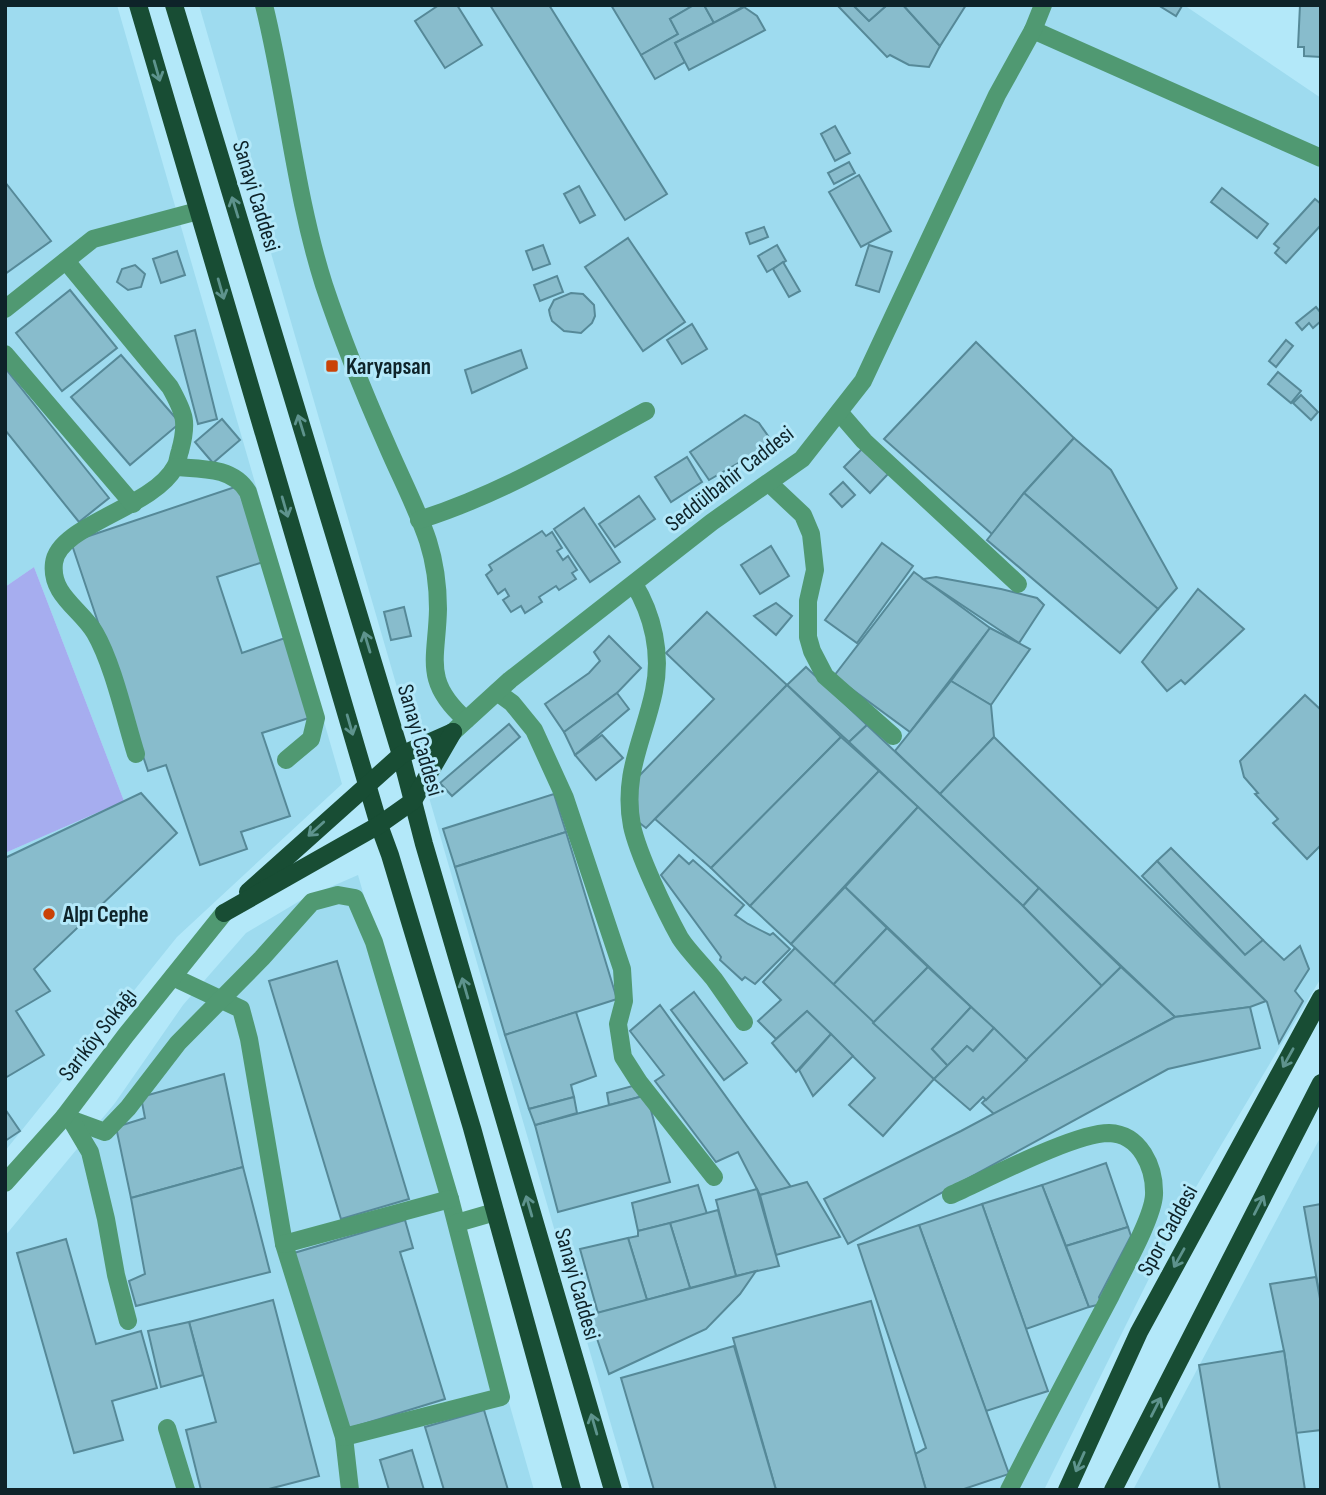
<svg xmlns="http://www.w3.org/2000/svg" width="1326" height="1495" viewBox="0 0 1326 1495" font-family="'Sofia Sans Condensed',sans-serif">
  <rect width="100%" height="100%" fill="#b3e8f9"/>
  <g fill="#9edbef">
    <polygon points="5,5 117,5 342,784 177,937 5,1151 5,853 124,801 34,567 5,587"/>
    <polygon points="199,5 1184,5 1321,98 1321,978 1187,1202 1044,1490 630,1490"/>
    <polygon points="358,875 534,1490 5,1490 5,1236 115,1103 183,1005 246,933 303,899"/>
    <polygon points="1321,1136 1321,1490 1133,1490 1173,1415"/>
  </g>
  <polygon fill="#a6adef" points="34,567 124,801 5,853 5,587"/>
  <g fill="#88bccc" stroke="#568998" stroke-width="2">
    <polygon points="439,5 457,5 482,45 445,68 415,21"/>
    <polygon points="490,5 549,5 667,194 625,220"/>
    <polygon points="611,5 694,5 670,19 678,34 641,55"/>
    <polygon points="694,5 704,5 714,23 675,43 685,62 655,79 641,55 678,34 670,19"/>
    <polygon points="704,5 746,5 714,23"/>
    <polygon points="837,5 853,5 869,21 887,5 903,5 940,46 929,67 909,65 890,55 887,57"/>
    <polygon points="853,5 887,5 869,21"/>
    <polygon points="903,5 966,5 940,46"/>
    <polygon points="1158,5 1180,5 1182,6 1176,16"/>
    <polygon points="1300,5 1321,5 1321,57 1304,56 1304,47 1298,47"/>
    <polygon points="744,7 757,16 765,30 689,70 675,43"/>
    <polygon points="835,126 850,153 835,161 821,134"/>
    <polygon points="849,162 855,173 834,184 828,173"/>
    <polygon points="859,175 891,231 861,247 829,192"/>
    <polygon points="5,182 51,241 5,274"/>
    <polygon points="579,186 595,215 580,223 564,194"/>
    <polygon points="1222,188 1268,224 1257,238 1211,202"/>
    <polygon points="1315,199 1321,204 1321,225 1286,263 1275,253 1279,248 1274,244"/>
    <polygon points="764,227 768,237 750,244 746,233"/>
    <polygon points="628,238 685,322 643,351 585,267"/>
    <polygon points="543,245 550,264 533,270 526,251"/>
    <polygon points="777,245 786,261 767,272 758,256"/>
    <polygon points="869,245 892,252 879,292 856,285"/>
    <polygon points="177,251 185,275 161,283 153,259"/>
    <polygon points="783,262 800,291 789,297 773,269"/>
    <polygon points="135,265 145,274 141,287 128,290 117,282 122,269"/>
    <polygon points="557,276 563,292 540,301 534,285"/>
    <polygon points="70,290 117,348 62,391 16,333"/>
    <polygon points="571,293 583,294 594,305 595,316 592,323 581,333 564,331 552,321 550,315 549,310 554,300"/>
    <polygon points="1316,307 1321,313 1321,321 1313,328 1309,323 1302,330 1296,323"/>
    <polygon points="692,324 707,349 682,364 667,340"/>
    <polygon points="195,330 217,419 198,424 175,336"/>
    <polygon points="1286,340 1293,346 1276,367 1269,361"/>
    <polygon points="976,342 1074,438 1024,493 992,534 884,439"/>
    <polygon points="521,350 527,368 472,393 465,370"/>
    <polygon points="121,355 180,423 130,465 71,397"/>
    <polygon points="5,368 109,498 79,522 5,430"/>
    <polygon points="1278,372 1301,391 1291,403 1268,384"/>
    <polygon points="1301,395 1318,412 1311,420 1293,403"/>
    <polygon points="745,415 759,423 773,443 709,480 690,452"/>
    <polygon points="222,419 240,440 213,463 195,442"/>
    <polygon points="1074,438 1111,470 1177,588 1158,609 1024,493"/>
    <polygon points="862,449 888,474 870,493 844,467"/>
    <polygon points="687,457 702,482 671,502 655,477"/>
    <polygon points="843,482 855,495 842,507 830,494"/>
    <polygon points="238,486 263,562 217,577 242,653 285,638 312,717 262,733 290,816 241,832 247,849 200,865 166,765 148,771 71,542"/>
    <polygon points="1024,493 1158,609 1120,653 987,540"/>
    <polygon points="639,496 655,519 615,547 599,524"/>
    <polygon points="584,508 620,562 590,582 554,529"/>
    <polygon points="542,531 546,536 552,532 562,548 557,551 563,560 568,556 577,570 572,573 576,579 559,590 556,586 539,597 542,602 525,613 521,606 511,612 503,600 509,596 505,589 498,594 486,575 492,570 489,565"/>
    <polygon points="882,543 913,566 857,643 825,620"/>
    <polygon points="771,546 789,576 760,594 741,565"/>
    <polygon points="914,572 990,628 910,732 834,676"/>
    <polygon points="936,577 1001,589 1037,598 1044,605 1019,643 923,579"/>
    <polygon points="1198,589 1244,629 1185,684 1181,680 1167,691 1142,662"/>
    <polygon points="776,603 792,616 776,635 754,616"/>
    <polygon points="404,607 411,636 391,640 384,612"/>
    <polygon points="707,612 787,685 646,828 637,821 636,779 714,699 666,653"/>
    <polygon points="990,628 1030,649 991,705 951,681"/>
    <polygon points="609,636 641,668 617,693 564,732 545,704 589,673 600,661 594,652"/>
    <polygon points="806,667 867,725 849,742 787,685"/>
    <polygon points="951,681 991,705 994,737 940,794 895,751"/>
    <polygon points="787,685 841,737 711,868 655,819"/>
    <polygon points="617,693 629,709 575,755 564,732"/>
    <polygon points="1305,695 1321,710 1321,845 1307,859 1273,823 1278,819 1255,794 1258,793 1244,777 1240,761"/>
    <polygon points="509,724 520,737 452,796 440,783"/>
    <polygon points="867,725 1039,888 1023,906 849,742"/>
    <polygon points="602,735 623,758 596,780 575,755"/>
    <polygon points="841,737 879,771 750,906 711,868"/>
    <polygon points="994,737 1266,1001 1250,1007 1175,1017 940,794"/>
    <polygon points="879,771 918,807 791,944 750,906"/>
    <polygon points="141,793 177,833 34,969 50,991 16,1011 44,1055 5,1078 5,858"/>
    <polygon points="554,794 566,832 455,867 443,829"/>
    <polygon points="918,807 1023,906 1102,986 1027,1060 845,887"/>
    <polygon points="566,832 617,999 505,1035 455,867"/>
    <polygon points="1171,848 1263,940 1245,955 1157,861"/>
    <polygon points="679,855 689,864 693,860 744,905 735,915 748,924 770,935 773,933 790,949 755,984 745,977 742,980 720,960 721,957 661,875"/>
    <polygon points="1157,861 1245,955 1263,940 1284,960 1300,946 1309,969 1295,991 1303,1001 1279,1043 1267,1002 1142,876"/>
    <polygon points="845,887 887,928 833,985 791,944"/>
    <polygon points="1039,888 1121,967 1102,986 1023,906"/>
    <polygon points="887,928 928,967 873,1023 833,985"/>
    <polygon points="795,948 934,1079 883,1136 849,1105 875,1078 807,1011 776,1039 758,1021 781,1000 763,982"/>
    <polygon points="337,961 409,1199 341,1219 269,981"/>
    <polygon points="928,967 971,1007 932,1049 948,1066 934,1079 873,1023"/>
    <polygon points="1121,967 1175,1017 994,1114 982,1103"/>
    <polygon points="694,992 747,1063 724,1080 671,1010"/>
    <polygon points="660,1005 791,1187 760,1195 738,1152 716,1162 655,1081 664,1075 630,1031"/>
    <polygon points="971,1007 994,1028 973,1051 967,1046 948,1066 932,1049"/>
    <polygon points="1250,1007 1260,1048 1168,1069 848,1244 824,1199 961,1131 1175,1017"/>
    <polygon points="807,1011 831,1034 796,1072 772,1043"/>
    <polygon points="576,1012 596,1076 571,1085 574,1097 529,1109 505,1035"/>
    <polygon points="994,1028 1027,1060 986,1100 983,1097 970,1110 934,1079 967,1046 973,1051"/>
    <polygon points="831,1034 853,1056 813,1096 799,1070"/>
    <polygon points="224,1074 243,1167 131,1198 116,1127 145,1118 141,1097"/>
    <polygon points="636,1085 647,1095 609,1105 607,1093"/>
    <polygon points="647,1095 670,1182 558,1212 535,1125"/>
    <polygon points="574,1097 577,1113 535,1125 529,1109"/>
    <polygon points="5,1109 20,1131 5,1141"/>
    <polygon points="1106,1163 1128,1227 1066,1246 1042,1185"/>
    <polygon points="243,1167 270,1272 136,1306 129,1281 145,1274 131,1198"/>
    <polygon points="807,1182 840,1237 776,1255 760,1195"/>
    <polygon points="698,1185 707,1214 638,1231 632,1203"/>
    <polygon points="1042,1185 1089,1307 1026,1329 982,1204"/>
    <polygon points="757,1189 779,1266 736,1276 716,1200"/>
    <polygon points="982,1204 1048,1391 986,1411 919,1225"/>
    <polygon points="1321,1204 1321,1304 1304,1207"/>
    <polygon points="718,1210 736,1276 690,1288 670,1223"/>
    <polygon points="405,1220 413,1248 400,1252 445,1399 347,1429 294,1253"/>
    <polygon points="670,1223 690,1288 647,1300 628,1238 638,1236 638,1231"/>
    <polygon points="919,1225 1009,1474 961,1490 926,1490 915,1454 926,1448 858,1245"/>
    <polygon points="1128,1227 1131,1236 1099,1297 1101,1304 1089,1307 1066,1246"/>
    <polygon points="628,1238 647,1300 598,1313 580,1249"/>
    <polygon points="66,1239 96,1344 141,1331 157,1388 112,1401 123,1440 74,1453 17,1253"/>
    <polygon points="756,1271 740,1294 706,1329 609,1374 589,1315"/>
    <polygon points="1316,1277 1321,1304 1321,1430 1296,1433 1284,1351 1270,1284"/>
    <polygon points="273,1300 319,1476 265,1490 201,1490 186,1430 216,1422 189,1322"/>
    <polygon points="871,1301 926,1490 776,1490 733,1338"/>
    <polygon points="189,1322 203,1375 161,1387 148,1331"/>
    <polygon points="734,1346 776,1490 654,1490 621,1378"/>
    <polygon points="1284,1351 1305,1490 1220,1490 1199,1365"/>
    <polygon points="484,1410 508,1490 444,1490 425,1427"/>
    <polygon points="412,1450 424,1490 389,1490 380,1460"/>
  </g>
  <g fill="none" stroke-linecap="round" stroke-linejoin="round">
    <g stroke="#509972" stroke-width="18">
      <path d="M 264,5 C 287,98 295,194 324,285 C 342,339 363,391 386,443 C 400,476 417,508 428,541 C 435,563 438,586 438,609 C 437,659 422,681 466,720"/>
      <polyline points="1033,30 1321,158"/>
      <path d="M 66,261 L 170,387 C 185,414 188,422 180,451 C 178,456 178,463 175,467 C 153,508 58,525 54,563 C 50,595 81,609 95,633 C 113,664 125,719 136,754"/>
      <polyline points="5,309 93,239 198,211"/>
      <polyline points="5,354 133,504"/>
      <polyline points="839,412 864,441 1018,584"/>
      <path d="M 176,467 C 202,469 233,467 248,492 L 316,718 L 311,739 L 286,760"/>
      <polyline points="769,483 803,515 811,534 815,570 808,601 808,637 812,651 825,676 893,736"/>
      <path d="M 419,520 C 499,495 573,451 646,411"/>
      <path d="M 634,584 C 653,615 662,654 654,691 C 644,739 622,774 632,826 C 638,854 665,911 680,938 C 689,952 703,965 714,979 C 724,993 734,1008 744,1022"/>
      <polyline points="497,692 512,703 534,730 565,798 622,969 624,1001 618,1024 623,1057 639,1082 714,1177"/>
      <polyline points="453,732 510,680 712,522 802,459 863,381 997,95 1033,30 1043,5"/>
      <polyline points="173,977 241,1009 249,1039 284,1244 344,1437 350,1490"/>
      <polyline points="64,1117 105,1132 128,1108 178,1043 262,958 312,902 338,895 355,898 374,942 450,1199 501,1397 344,1437"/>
      <polyline points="71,1120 90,1152 106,1219 116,1275 128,1321"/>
      <polyline points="5,1183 64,1117 126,1035 224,913"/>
      <path d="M 951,1195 C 987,1179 1074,1133 1109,1133 C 1140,1134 1155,1167 1154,1195 C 1153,1218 1121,1274 1110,1297 C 1076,1361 1042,1425 1009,1490"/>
      <polyline points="457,1223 495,1212"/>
      <polyline points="284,1244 450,1199"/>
      <polyline points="167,1428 186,1490"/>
    </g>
    <g stroke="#184d34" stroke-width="18">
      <polyline points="138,5 379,825 390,855 472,1128 572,1490"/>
      <polyline points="174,5 401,755 424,844 613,1490"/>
      <polyline points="248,892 401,755 453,732"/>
      <polyline points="224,913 379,825 413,801 453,732"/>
      <polyline points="1067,1490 1139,1332 1321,998"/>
      <polyline points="1113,1490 1321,1083"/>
    </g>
  </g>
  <defs><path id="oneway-shaft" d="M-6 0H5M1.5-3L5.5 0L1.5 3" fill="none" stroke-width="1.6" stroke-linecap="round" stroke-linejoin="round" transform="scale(1.75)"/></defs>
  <g stroke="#5e938d">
    <use href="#oneway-shaft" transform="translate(157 71) rotate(74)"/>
    <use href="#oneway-shaft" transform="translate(235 207) rotate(-107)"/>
    <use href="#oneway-shaft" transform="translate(221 289) rotate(74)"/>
    <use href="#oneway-shaft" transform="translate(301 425) rotate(-107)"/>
    <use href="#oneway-shaft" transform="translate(285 507) rotate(74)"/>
    <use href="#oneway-shaft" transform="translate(367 642) rotate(-107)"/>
    <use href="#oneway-shaft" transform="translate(350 725) rotate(74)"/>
    <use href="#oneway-shaft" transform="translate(316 829) rotate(138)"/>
    <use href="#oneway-shaft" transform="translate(465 988) rotate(-106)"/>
    <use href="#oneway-shaft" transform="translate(1288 1058) rotate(119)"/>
    <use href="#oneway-shaft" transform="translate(1259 1205) rotate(-63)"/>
    <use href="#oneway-shaft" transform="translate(529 1206) rotate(-106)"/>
    <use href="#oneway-shaft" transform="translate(1179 1258) rotate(119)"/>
    <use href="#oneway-shaft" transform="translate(1156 1407) rotate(-63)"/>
    <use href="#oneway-shaft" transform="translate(594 1424) rotate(-106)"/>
    <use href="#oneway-shaft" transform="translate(1080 1462) rotate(114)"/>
  </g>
  <g fill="#ca4307" stroke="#b3e8f9" stroke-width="2.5">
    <rect x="325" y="359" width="14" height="14" rx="3.5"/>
    <circle cx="49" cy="914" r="7"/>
  </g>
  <g text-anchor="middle" stroke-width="6" stroke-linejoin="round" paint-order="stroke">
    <g font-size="23" fill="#0e2329" stroke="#b3e8f9">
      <text transform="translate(257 196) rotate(73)" y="8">Sanayi Caddesi</text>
      <text transform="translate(729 478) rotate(-38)" y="8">Seddülbahir Caddesi</text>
      <text transform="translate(421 740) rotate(74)" y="8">Sanayi Caddesi</text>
      <text transform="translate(97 1034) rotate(-52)" y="8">Sarıköy Sokağı</text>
      <text transform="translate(1167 1230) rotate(-61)" y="8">Spor Caddesi</text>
      <text transform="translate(578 1284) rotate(74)" y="8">Sanayi Caddesi</text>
    </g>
    <g font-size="23" font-weight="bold" fill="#0e2329" stroke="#b3e8f9" text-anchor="start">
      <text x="346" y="374">Karyapsan</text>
      <text x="63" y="922">Alpı Cephe</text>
    </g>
  </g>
  <rect width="1326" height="1495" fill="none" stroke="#0e2329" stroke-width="14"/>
</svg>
